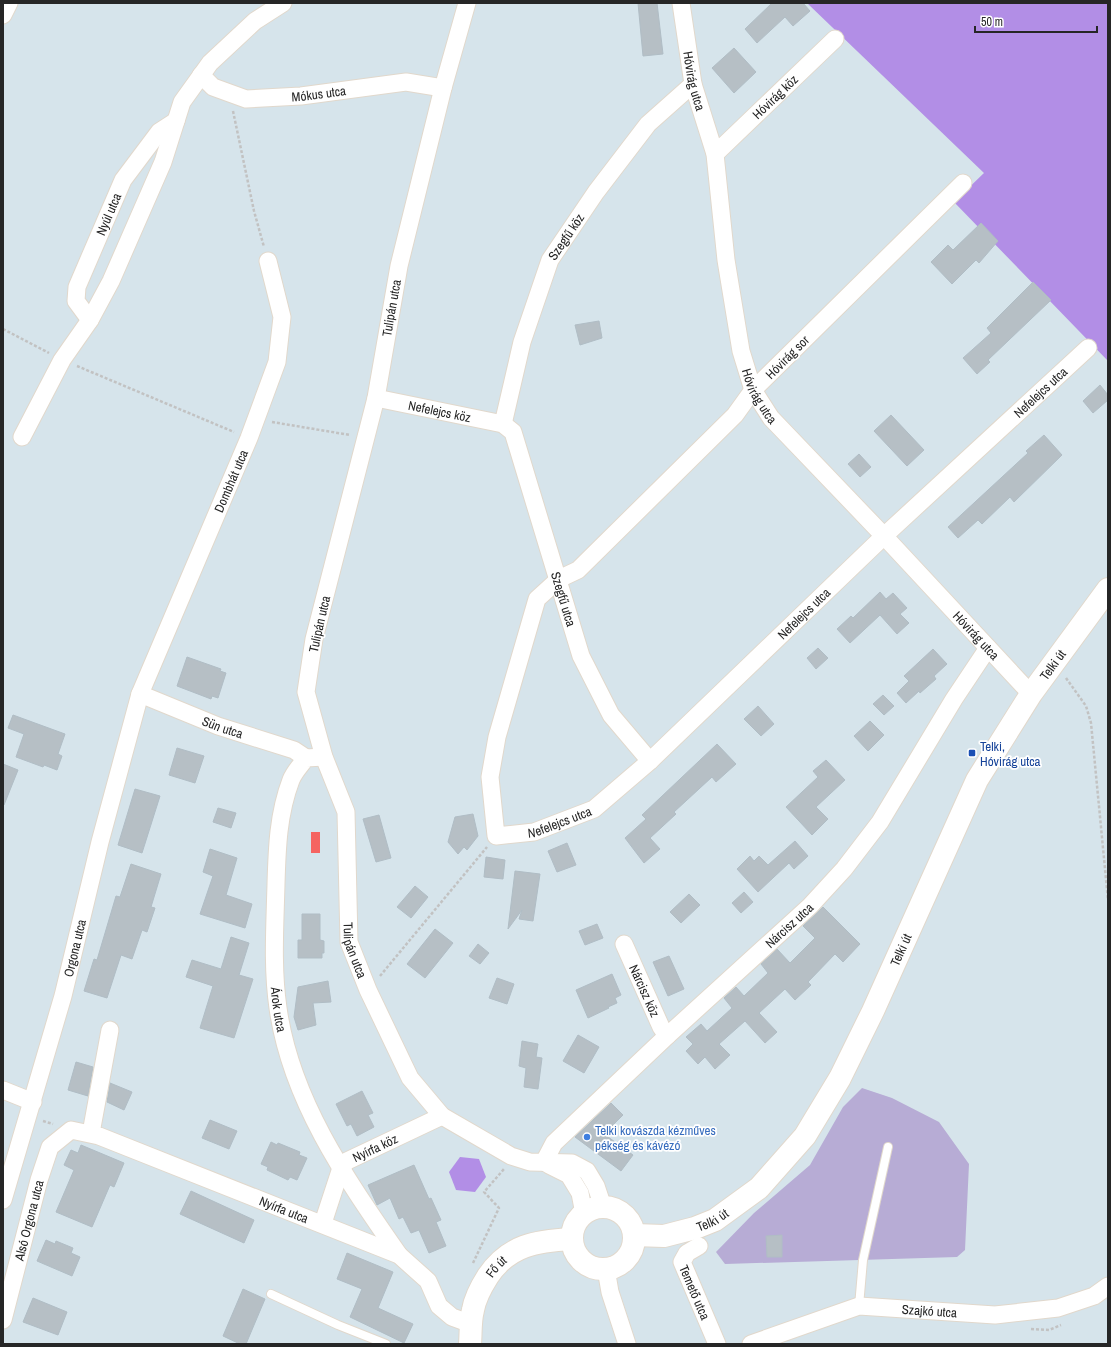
<svg xmlns="http://www.w3.org/2000/svg" width="1111" height="1347" viewBox="0 0 1111 1347" font-family="'Archivo Narrow',sans-serif">
  <rect width="100%" height="100%" fill="#d6e4eb"/>
  <g fill="#b28ee6">
    <polygon points="807,3 1108,3 1108,361 954,202 984,173"/>
    <polygon points="460,1157 479,1159 486,1177 475,1192 456,1190 449,1172"/>
  </g>
  <polygon fill="#b7acd5" points="862,1088 892,1098 939,1122 969,1164 965,1250 957,1257 725,1264 716,1252 754,1213 810,1165 843,1107"/>
  <rect fill="#f56461" x="311" y="832" width="9" height="21"/>
  <g fill="#b6bfc5" stroke="#b0bdc5">
    <polygon points="638,3 657,3 663,54 643,56"/>
    <polygon points="772,3 803,3 810,11 793,26 785,17 757,43 745,29"/>
    <polygon points="734,48 756,72 734,93 712,68"/>
    <polygon points="981,223 998,241 979,263 976,260 952,284 931,262 948,245 953,250"/>
    <polygon points="1033,282 1051,300 988,360 990,362 977,374 963,358 991,333 987,328"/>
    <polygon points="599,321 602,338 580,345 575,325"/>
    <polygon points="1100,385 1108,395 1108,400 1093,413 1083,401"/>
    <polygon points="891,415 924,450 907,466 874,431"/>
    <polygon points="1044,435 1062,455 1014,502 1010,497 982,524 978,520 958,538 948,527 1028,453 1026,451"/>
    <polygon points="859,454 871,467 860,477 848,464"/>
    <polygon points="880,592 886,599 893,593 907,608 900,614 909,623 897,634 880,615 850,643 837,629 851,616 853,618"/>
    <polygon points="818,648 828,658 816,669 807,658"/>
    <polygon points="933,649 947,664 934,676 936,679 920,693 919,691 906,703 897,693 909,681 904,676"/>
    <polygon points="187,657 221,669 220,671 226,673 218,698 212,696 211,699 177,686"/>
    <polygon points="883,695 894,706 884,715 873,704"/>
    <polygon points="758,706 774,724 761,736 744,719"/>
    <polygon points="13,715 65,734 58,754 62,756 57,770 44,765 43,767 16,757 24,734 8,728"/>
    <polygon points="870,721 884,735 868,751 854,736"/>
    <polygon points="717,744 736,764 716,782 712,777 674,812 676,814 650,838 660,849 644,863 625,838 646,819 642,815"/>
    <polygon points="177,748 204,756 195,783 169,775"/>
    <polygon points="826,760 845,780 816,807 828,819 812,835 786,807 818,777 813,771"/>
    <polygon points="3,764 18,770 4,805 3,805"/>
    <polygon points="135,789 160,796 142,853 118,845"/>
    <polygon points="218,808 236,813 231,828 213,822"/>
    <polygon points="473,814 478,836 467,850 464,847 458,854 448,842 455,817"/>
    <polygon points="379,815 391,858 376,862 363,819"/>
    <polygon points="795,841 808,856 794,869 789,863 758,892 737,869 750,856 754,861 759,856 768,865"/>
    <polygon points="567,843 576,865 557,872 548,851"/>
    <polygon points="210,849 237,858 226,895 252,904 245,928 200,914 213,876 203,872"/>
    <polygon points="486,857 505,860 503,879 484,877"/>
    <polygon points="131,864 161,874 151,907 155,908 147,932 142,930 132,959 121,955 107,998 84,991 94,959 97,960 116,896 120,897"/>
    <polygon points="515,871 540,874 533,921 519,919 522,910 508,929"/>
    <polygon points="415,886 428,897 411,918 397,907"/>
    <polygon points="744,892 753,902 741,913 732,903"/>
    <polygon points="689,894 700,905 681,923 670,912"/>
    <polygon points="823,907 860,944 843,962 835,954 808,982 811,985 795,1000 785,989 759,1013 777,1032 765,1043 745,1021 719,1044 730,1055 715,1069 705,1057 698,1064 686,1051 693,1044 686,1037 701,1024 707,1031 732,1008 724,998 736,987 744,996 768,973 761,964 777,949 790,963 815,938 803,926"/>
    <polygon points="302,914 320,914 320,940 324,941 324,953 322,953 322,958 298,958 298,940 302,940"/>
    <polygon points="597,924 603,938 585,945 579,931"/>
    <polygon points="435,929 453,943 425,978 407,964"/>
    <polygon points="231,937 249,943 239,975 253,979 234,1038 200,1028 213,986 186,977 192,960 221,969"/>
    <polygon points="478,944 489,953 480,964 469,956"/>
    <polygon points="669,956 684,989 668,996 653,962"/>
    <polygon points="612,974 621,995 615,998 617,1003 608,1007 609,1008 588,1018 576,990"/>
    <polygon points="497,978 514,984 507,1004 489,998"/>
    <polygon points="328,981 331,1002 313,1003 316,1025 298,1030 294,1017 298,987"/>
    <polygon points="578,1035 599,1047 584,1073 563,1061"/>
    <polygon points="522,1041 538,1044 536,1057 542,1058 538,1089 524,1087 526,1068 519,1066"/>
    <polygon points="76,1062 93,1067 88,1096 68,1090"/>
    <polygon points="110,1083 132,1092 124,1110 107,1102"/>
    <polygon points="362,1091 373,1113 368,1115 374,1127 357,1136 351,1124 347,1126 336,1104"/>
    <polygon points="611,1103 623,1115 604,1134 633,1155 621,1171 575,1137"/>
    <polygon points="210,1120 237,1131 229,1149 202,1138"/>
    <polygon points="271,1142 277,1145 278,1143 300,1152 299,1155 307,1158 297,1180 290,1177 288,1180 267,1170 268,1167 261,1164"/>
    <polygon points="81,1145 124,1163 114,1187 110,1185 92,1227 56,1212 74,1170 64,1165 71,1150 78,1153"/>
    <polygon points="414,1165 429,1199 431,1198 441,1220 436,1222 446,1246 429,1253 419,1230 411,1233 403,1217 399,1219 390,1198 377,1205 368,1185"/>
    <polygon points="191,1191 254,1220 244,1243 180,1214"/>
    <polygon points="782,1235 782,1257 767,1257 766,1236"/>
    <polygon points="46,1240 55,1244 56,1241 73,1248 71,1253 80,1257 72,1276 37,1261"/>
    <polygon points="347,1253 393,1272 378,1308 413,1324 404,1343 350,1317 362,1289 337,1279"/>
    <polygon points="243,1289 265,1299 246,1344 240,1344 223,1336"/>
    <polygon points="33,1298 67,1312 58,1335 23,1322"/>
  </g>
  <g fill="none" stroke-linecap="round" stroke-linejoin="round">
    <g stroke="#e1d8cc" stroke-width="10">
      <g id="service">
        <polyline points="271,1294 338,1325 386,1344"/>
        <polyline points="859,1306 863,1260 888,1147"/>
      </g>
    </g>
    <g stroke="#e1d8cc" stroke-width="19">
      <g id="minor">
        <path id="s1" d="M 467,3 L 443,88 L 399,266 L 376,398 L 314,639 L 306,692 L 324,757 L 346,812 L 349,942 L 368,990 L 410,1078 L 442,1116 L 511,1156 L 530,1162 L 572,1163 L 587,1171 L 596,1186 L 603,1207"/>
        <path id="s2" d="M 681,3 L 693,84 L 715,154 L 726,260 L 741,351 L 753,390 L 771,418 L 884,536 L 1031,694"/>
        <polyline points="3,15 9,3"/>
        <path id="s3" d="M 201,75 L 213,87 L 246,99 L 301,96 L 406,82 L 443,88"/>
        <path id="s4" d="M 715,154 L 835,39"/>
        <path id="s5" d="M 963,183 L 753,390 L 735,415 L 578,570 L 559,579 L 537,599 L 497,737 L 490,777 L 496,836 L 534,832 L 594,809 L 650,761 L 884,536 L 1088,348"/>
        <path id="s6" d="M 90,320 L 76,301 L 77,287 L 123,180 L 159,132 L 176,121"/>
        <path id="s7" d="M 376,398 L 503,424 L 513,432 L 581,656 L 611,715 L 650,761"/>
        <path id="s8" d="M 503,424 L 522,342 L 550,260 L 596,192 L 648,124 L 693,84"/>
        <polyline points="22,437 62,360 90,320 111,281 163,162 182,102 210,63 255,21 283,3"/>
        <path id="s9" d="M 140,694 L 218,726 L 294,750 L 306,758"/>
        <path id="s10" d="M 324,757 L 306,758 C 301,765 294,772 291,780 C 278,814 277,849 276,884 C 275,925 272,967 278,1008 C 291,1101 347,1180 399,1255"/>
        <path id="s11" d="M 624,944 L 661,1027 L 667,1036"/>
        <polyline points="3,1090 33,1102"/>
        <polyline points="91,1133 110,1030"/>
        <path id="s12" d="M 544,1162 L 554,1143 L 667,1036 L 810,906 L 844,869 L 880,822 L 954,699 L 988,648"/>
        <polyline points="549,1165 569,1175 580,1193 584,1214"/>
        <path id="s13" d="M 3,1200 L 63,996 L 100,842 L 140,694 L 249,438 L 277,362 L 282,317 L 268,261"/>
        <path id="s14" d="M 323,1223 L 341,1168 L 347,1161 L 442,1116"/>
        <path id="s15" d="M 699,1246 L 687,1253 L 682,1262 L 717,1344"/>
        <polyline points="606,1269 610,1292 627,1344"/>
        <path id="s16" d="M 3,1320 L 39,1180 L 50,1147 L 71,1130 L 99,1136 L 399,1255 L 428,1281 L 439,1306 L 452,1317 L 471,1324"/>
        <path id="s17" d="M 751,1344 L 859,1306 L 995,1315 L 1058,1308 L 1094,1296 L 1108,1286"/>
      </g>
    </g>
    <g stroke="#e1d8cc" stroke-width="24">
      <g id="secondary">
        <circle cx="603" cy="1238" r="31"/>
        <path id="s18" d="M 634,1235 L 664,1236 L 695,1228 L 715,1220 L 759,1188 L 805,1136 L 840,1078 L 873,1011 L 977,780 L 1031,694 L 1108,589"/>
        <path id="s19" d="M 470,1344 C 471,1333 470,1321 473,1310 C 475,1298 481,1287 488,1276 C 509,1245 536,1241 572,1239"/>
      </g>
    </g>
    <g stroke="#c2c2c2" stroke-width="2.5" stroke-dasharray="3 2" stroke-linecap="butt">
      <polyline points="233,111 254,211 264,247"/>
      <polyline points="3,329 49,353"/>
      <polyline points="77,366 234,432"/>
      <polyline points="272,422 350,435"/>
      <polyline points="1066,678 1086,706 1091,723 1108,900"/>
      <polyline points="380,976 487,847"/>
      <polyline points="43,1121 53,1124"/>
      <polyline points="473,1263 499,1208 484,1192 504,1169"/>
      <polyline points="1031,1329 1049,1330 1061,1325"/>
    </g>
    <use href="#service" stroke="#fff" stroke-width="8"/>
    <use href="#minor" stroke="#fff" stroke-width="17"/>
    <use href="#secondary" stroke="#fff" stroke-width="22"/>
  </g>
  <rect fill="#1a4fb4" stroke="#fff" stroke-width="1.5" x="968" y="749" width="8" height="8" rx="2"/>
  <circle fill="#3f7fe0" stroke="#fff" stroke-width="1.5" cx="587" cy="1137" r="4"/>
  <g text-anchor="middle" stroke-width="3.5" stroke-linejoin="round" paint-order="stroke">
    <g font-size="13" fill="#262626" stroke="#fff">
      <text dy="5" stroke="none"><textPath href="#s2" startOffset="79">Hóvirág utca</textPath></text>
      <text dy="5" stroke="none"><textPath href="#s3" startOffset="125">Mókus utca</textPath></text>
      <text dy="5" stroke="none"><textPath href="#s4" startOffset="83">Hóvirág köz</textPath></text>
      <text dy="5" stroke="none"><textPath href="#s6" startOffset="117">Nyúl utca</textPath></text>
      <text dy="5" stroke="none"><textPath href="#s8" startOffset="199">Szegfű köz</textPath></text>
      <text transform="translate(391 308) rotate(-80)" y="5">Tulipán utca</text>
      <text transform="translate(787 357) rotate(-45)" y="5">Hóvirág sor</text>
      <text dy="5" stroke="none"><textPath href="#s5" startOffset="1554">Nefelejcs utca</textPath></text>
      <text dy="5" stroke="none"><textPath href="#s2" startOffset="403">Hóvirág utca</textPath></text>
      <text dy="5" stroke="none"><textPath href="#s7" startOffset="65">Nefelejcs köz</textPath></text>
      <text dy="5" stroke="none"><textPath href="#s13" startOffset="756">Dombhát utca</textPath></text>
      <text dy="5" stroke="none"><textPath href="#s7" startOffset="317">Szegfű utca</textPath></text>
      <text dy="5" stroke="none"><textPath href="#s5" startOffset="1230">Nefelejcs utca</textPath></text>
      <text transform="translate(319 624) rotate(-77)" y="5">Tulipán utca</text>
      <text dy="5" stroke="none"><textPath href="#s2" startOffset="727">Hóvirág utca</textPath></text>
      <text dy="5" stroke="none"><textPath href="#s18" startOffset="741">Telki út</textPath></text>
      <text dy="5" stroke="none"><textPath href="#s9" startOffset="89">Sün utca</textPath></text>
      <text dy="5" stroke="none"><textPath href="#s5" startOffset="906">Nefelejcs utca</textPath></text>
      <text dy="5" stroke="none"><textPath href="#s12" startOffset="342">Nárcisz utca</textPath></text>
      <text dy="5" stroke="none"><textPath href="#s13" startOffset="262">Orgona utca</textPath></text>
      <text dy="5" stroke="none"><textPath href="#s18" startOffset="417">Telki út</textPath></text>
      <text dy="5" stroke="none"><textPath href="#s1" startOffset="974">Tulipán utca</textPath></text>
      <text dy="5" stroke="none"><textPath href="#s11" startOffset="51">Nárcisz köz</textPath></text>
      <text dy="5" stroke="none"><textPath href="#s10" startOffset="276">Árok utca</textPath></text>
      <text dy="5" stroke="none"><textPath href="#s14" startOffset="98">Nyírfa köz</textPath></text>
      <text dy="5" stroke="none"><textPath href="#s16" startOffset="434">Nyírfa utca</textPath></text>
      <text dy="5" stroke="none"><textPath href="#s18" startOffset="81">Telki út</textPath></text>
      <text dy="5" stroke="none"><textPath href="#s16" startOffset="103">Alsó Orgona utca</textPath></text>
      <text dy="5" stroke="none"><textPath href="#s19" startOffset="84">Fő út</textPath></text>
      <text dy="5" stroke="none"><textPath href="#s15" startOffset="57">Temető utca</textPath></text>
      <text dy="5" stroke="none"><textPath href="#s17" startOffset="185">Szajkó utca</textPath></text>
    </g>
    <g font-size="13" fill="#164399" stroke="#fff" text-anchor="start">
      <text x="980" y="751">Telki,<tspan x="980" dy="15">Hóvirág utca</tspan></text>
    </g>
    <g font-size="13" fill="#366cbe" stroke="#fff" text-anchor="start">
      <text x="595" y="1135">Telki kovászda kézműves<tspan x="595" dy="15">pékség és kávézó</tspan></text>
    </g>
  </g>
  <rect width="1111" height="1347" fill="none" stroke="#262626" stroke-width="8"/>
  <path d="M975 26v6h122v-6" fill="none" stroke="#262626" stroke-width="2"/>
  <text x="981" y="26" font-size="12" fill="#262626" stroke="#ffffff" stroke-width="3" paint-order="stroke">50 m</text>
</svg>
